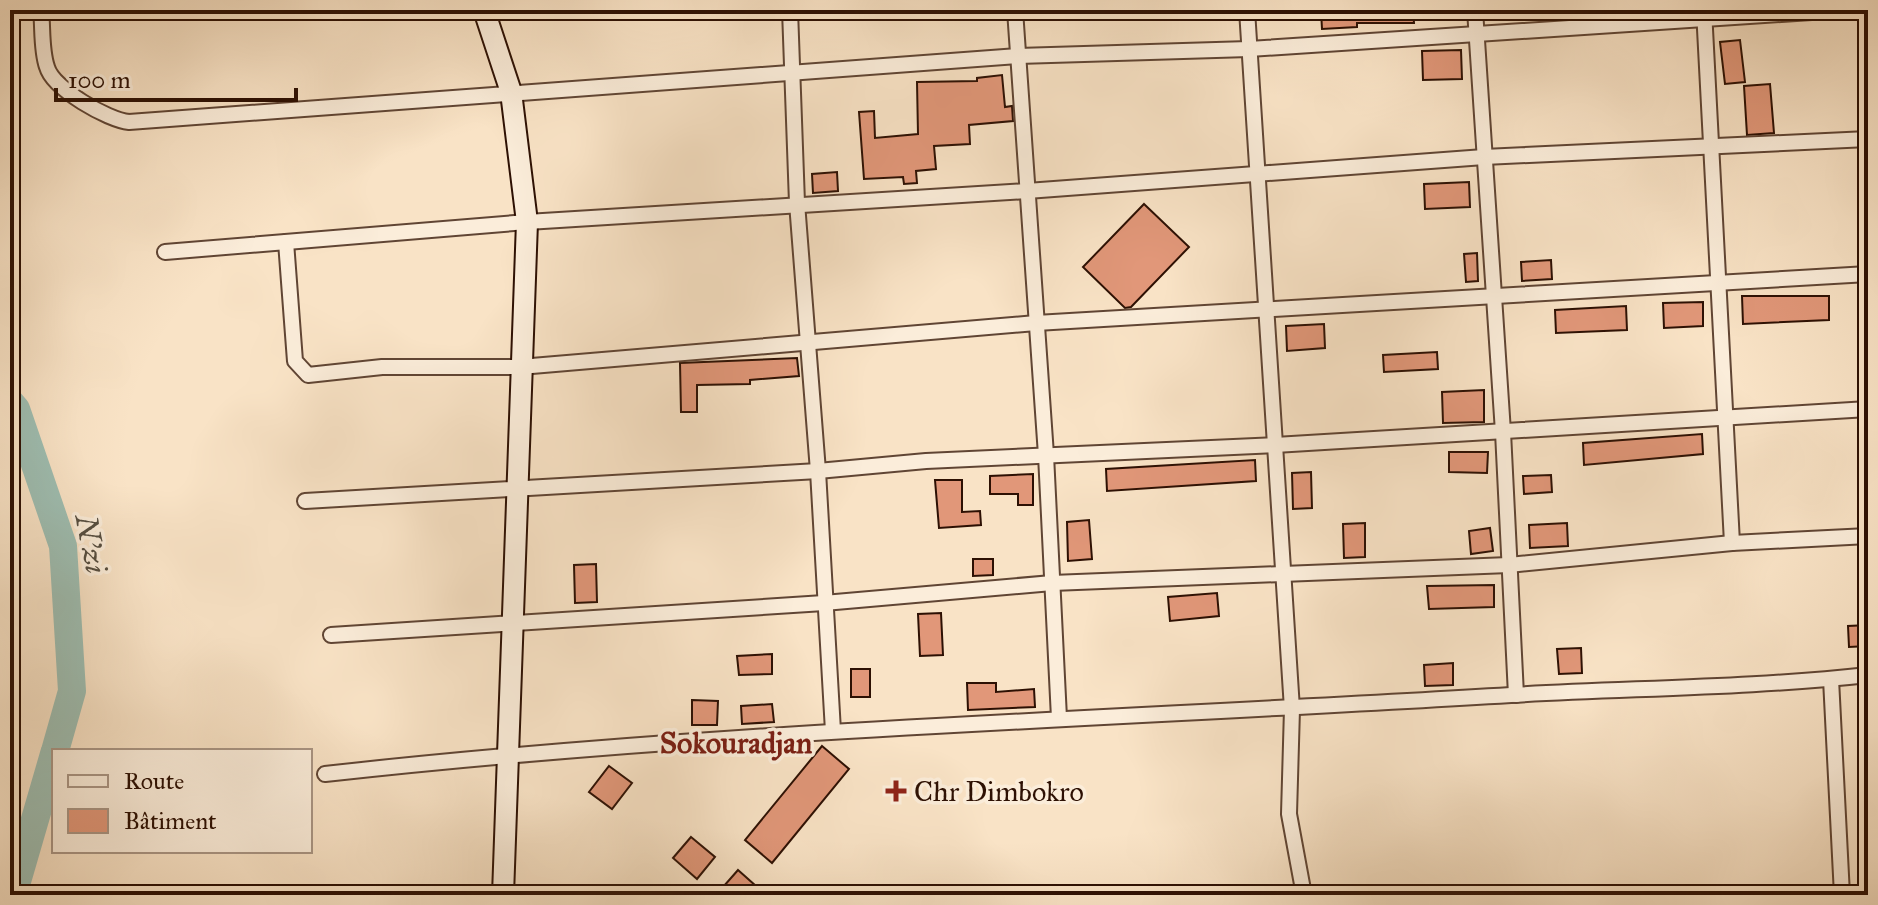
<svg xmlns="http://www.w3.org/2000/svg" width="1878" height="905" viewBox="0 0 1878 905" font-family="'IM FELL Great Primer',serif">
  <rect width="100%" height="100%" fill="#f9e3c6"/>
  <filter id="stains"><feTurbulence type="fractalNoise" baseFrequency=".0025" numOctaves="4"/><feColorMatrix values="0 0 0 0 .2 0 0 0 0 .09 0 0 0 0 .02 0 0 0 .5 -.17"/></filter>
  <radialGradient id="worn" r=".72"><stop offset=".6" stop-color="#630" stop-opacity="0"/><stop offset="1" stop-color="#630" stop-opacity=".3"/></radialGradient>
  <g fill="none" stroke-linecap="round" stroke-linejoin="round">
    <g stroke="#9ebeb2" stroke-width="28">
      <polyline points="10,402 16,409 63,546 72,691 55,751"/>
      <polyline points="13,895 54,754"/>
    </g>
  </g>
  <g fill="#e19779" stroke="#2d1003" stroke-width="2">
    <polygon points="1413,10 1414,23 1357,23 1357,27 1322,29 1321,11"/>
    <polygon points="1740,40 1745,82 1725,84 1720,42"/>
    <polygon points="1461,50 1462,79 1423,80 1422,51"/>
    <polygon points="1002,75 1005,107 1012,106 1013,121 969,125 970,144 934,146 936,169 916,171 917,183 904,184 903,177 864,179 859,112 874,111 875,138 918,134 917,82 977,81 977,78"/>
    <polygon points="1770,84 1774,133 1747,135 1744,86"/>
    <polygon points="837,172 838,191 813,193 812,174"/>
    <polygon points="1469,182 1470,207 1425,209 1424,184"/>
    <polygon points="1144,204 1189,247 1131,307 1125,308 1083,267"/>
    <polygon points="1477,253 1478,281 1466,282 1464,254"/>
    <polygon points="1551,260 1552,279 1522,281 1521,262"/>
    <polygon points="1742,296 1829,296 1829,320 1743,324"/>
    <polygon points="1703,302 1703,326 1664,328 1663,303"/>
    <polygon points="1626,306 1627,330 1556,333 1555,310"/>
    <polygon points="1324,324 1325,348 1287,351 1286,326"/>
    <polygon points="1437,352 1438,369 1384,372 1383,355"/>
    <polygon points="797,358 799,376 750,380 750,384 697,385 697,412 681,412 680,363"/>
    <polygon points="1484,390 1484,422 1443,423 1442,392"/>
    <polygon points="1702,434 1703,454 1584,465 1583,443"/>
    <polygon points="1449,452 1488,452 1487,473 1449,472"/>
    <polygon points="1255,460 1256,481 1107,491 1106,469"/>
    <polygon points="1311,472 1312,508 1293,509 1292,473"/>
    <polygon points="1033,474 1033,505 1018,505 1018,494 990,494 990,476"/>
    <polygon points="1551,475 1552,492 1524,494 1523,476"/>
    <polygon points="935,480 962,480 962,512 980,511 981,525 939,528"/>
    <polygon points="1089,520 1092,559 1068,561 1067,522"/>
    <polygon points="1365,523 1365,557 1344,558 1343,524"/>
    <polygon points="1567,523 1568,546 1530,548 1529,525"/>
    <polygon points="1490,528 1493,551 1471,554 1469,531"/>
    <polygon points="973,559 993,559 993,575 973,576"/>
    <polygon points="596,564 597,602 575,603 574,565"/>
    <polygon points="1494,585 1494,607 1429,609 1427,586"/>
    <polygon points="1217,593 1219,616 1170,621 1168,597"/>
    <polygon points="941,613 943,655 920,656 918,614"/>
    <polygon points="1868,625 1868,646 1849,647 1848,626"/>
    <polygon points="1581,648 1582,673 1559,674 1557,649"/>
    <polygon points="772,654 772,674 739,675 737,656"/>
    <polygon points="1453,663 1453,685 1425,686 1424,665"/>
    <rect x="851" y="669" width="19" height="28"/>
    <polygon points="967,683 996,683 996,692 1034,689 1035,707 968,710"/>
    <polygon points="692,700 718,701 717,725 692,725"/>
    <polygon points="772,704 774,722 742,724 741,706"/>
    <polygon points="822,746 849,769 772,863 745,840"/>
    <polygon points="609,766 632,783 612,809 589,792"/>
    <polygon points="691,837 715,857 697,879 673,858"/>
    <polygon points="738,870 766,895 716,895"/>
  </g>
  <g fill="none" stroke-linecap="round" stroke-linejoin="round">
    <g stroke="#604534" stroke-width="18">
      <g id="minor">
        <path d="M 41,10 C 43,28 41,50 47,67 C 53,89 108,120 129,122 L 1018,56 L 1249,49 L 1842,10"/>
        <polyline points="790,10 797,203 818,471 833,731"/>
        <polyline points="1015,10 1046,455 1059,718"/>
        <polyline points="1247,10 1292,709 1289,814 1304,895"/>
        <polyline points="1475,10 1503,432 1516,695"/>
        <polyline points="1704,10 1732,543"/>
        <polyline points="286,242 295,361 308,375 382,367 520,367 1036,323 1868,274"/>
        <polyline points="165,252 527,222 1027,191 1484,157 1868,139"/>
        <polyline points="305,501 818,471 926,461 1275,445 1868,409"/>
        <polyline points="331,635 824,603 1052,583 1509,565 1732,543 1868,536"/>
        <polyline points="1831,679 1842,895"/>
        <path d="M 325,774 C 719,730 1115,719 1511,695 C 1630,688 1750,688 1868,675"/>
      </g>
    </g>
    <g stroke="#2d1003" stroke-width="24">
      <polyline id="secondary" points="484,10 511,92 527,222 503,895"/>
    </g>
    <use href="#minor" stroke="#fbedda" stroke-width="14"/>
    <use href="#secondary" stroke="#fbedda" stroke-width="20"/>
  </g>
  <path fill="#8f2418" stroke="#fbedda" stroke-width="3" d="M892 779h8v8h8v8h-8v8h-8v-8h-8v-8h8z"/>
  <g text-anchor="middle" stroke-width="7" stroke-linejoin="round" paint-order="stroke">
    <g font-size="28" fill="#2d1003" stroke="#fbedda" text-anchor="start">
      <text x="914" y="801">Chr Dimbokro</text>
    </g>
    <g font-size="30" font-style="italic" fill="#554d40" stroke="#fbedda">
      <text transform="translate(91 544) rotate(79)" y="10">N'zi</text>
    </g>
    <g font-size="30" font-weight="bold" fill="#7a1f14" stroke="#fbedda">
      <text x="736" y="753">Sokouradjan</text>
    </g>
  </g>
  <rect width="1878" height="905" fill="none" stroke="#f9e3c6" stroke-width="40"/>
  <rect x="12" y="12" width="1854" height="881" fill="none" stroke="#2d1003" stroke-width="4"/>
  <rect x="20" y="20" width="1838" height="865" fill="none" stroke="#2d1003" stroke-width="2"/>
  <rect x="52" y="749" width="260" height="104" fill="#fbedda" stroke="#a99584" stroke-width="2"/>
  <rect x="68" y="775" width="40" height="12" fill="#fbedda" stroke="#a99584" stroke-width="2"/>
  <text x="124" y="789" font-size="24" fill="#2d1003">Route</text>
  <rect x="68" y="809" width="40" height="24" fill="#e19779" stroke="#a99584" stroke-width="2"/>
  <text x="124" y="829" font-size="24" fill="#2d1003">Bâtiment</text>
  <path d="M56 88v12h240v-12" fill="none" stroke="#2d1003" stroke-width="4"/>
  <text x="68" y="88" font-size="24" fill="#2d1003" stroke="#fbedda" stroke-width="6" paint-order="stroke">100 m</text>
  <rect width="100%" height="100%" filter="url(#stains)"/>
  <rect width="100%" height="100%" fill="url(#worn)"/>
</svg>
